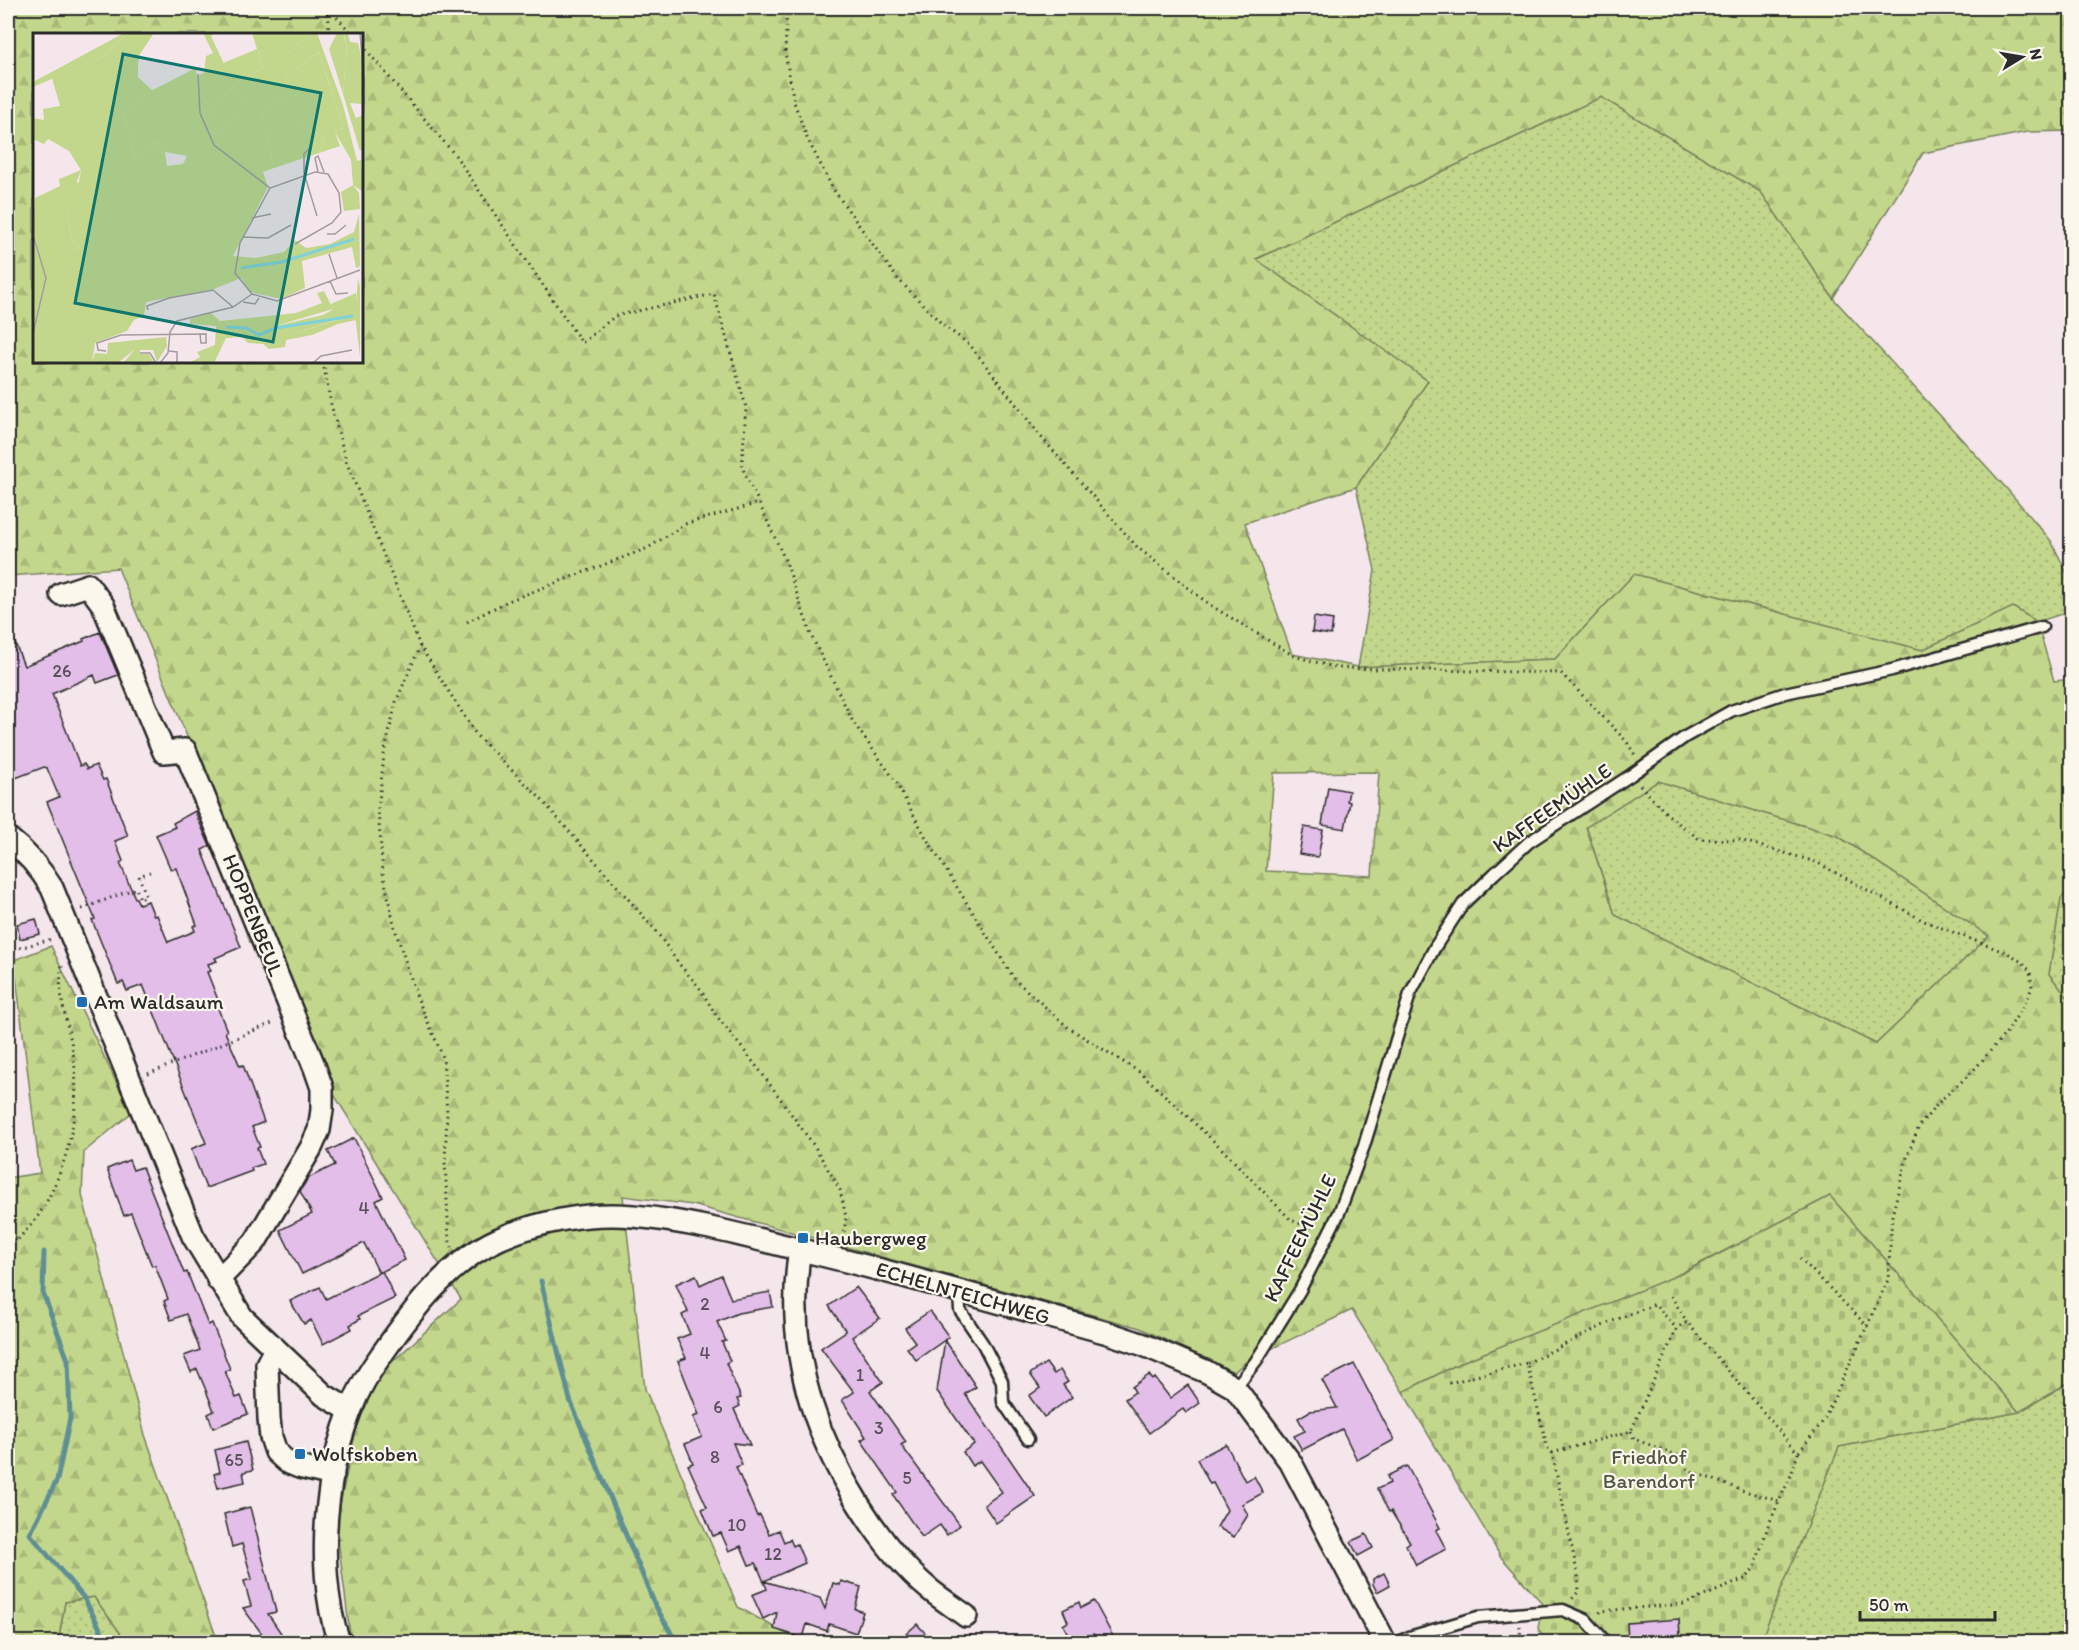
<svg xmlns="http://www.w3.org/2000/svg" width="2079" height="1650" viewBox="0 0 2079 1650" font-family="Itim,sans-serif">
  <defs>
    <pattern id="grass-dots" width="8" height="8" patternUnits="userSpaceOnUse" patternTransform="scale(1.5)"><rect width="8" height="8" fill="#c3d78c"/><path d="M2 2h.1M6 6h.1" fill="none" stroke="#a8b979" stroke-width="1.8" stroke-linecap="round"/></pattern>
    <pattern id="forest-firs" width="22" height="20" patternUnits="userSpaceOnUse" patternTransform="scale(1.5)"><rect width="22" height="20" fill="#c3d78c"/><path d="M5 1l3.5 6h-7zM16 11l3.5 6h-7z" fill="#a8b979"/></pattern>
    <pattern id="cemetery-stones" width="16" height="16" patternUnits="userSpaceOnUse" patternTransform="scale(1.5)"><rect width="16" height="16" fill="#c3d78c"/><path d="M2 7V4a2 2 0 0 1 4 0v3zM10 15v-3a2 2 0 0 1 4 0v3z" fill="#a8b979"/></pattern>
  </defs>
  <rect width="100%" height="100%" fill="#f4e6eb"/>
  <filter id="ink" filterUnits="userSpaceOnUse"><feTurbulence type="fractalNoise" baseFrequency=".0167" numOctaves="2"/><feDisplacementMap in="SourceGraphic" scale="12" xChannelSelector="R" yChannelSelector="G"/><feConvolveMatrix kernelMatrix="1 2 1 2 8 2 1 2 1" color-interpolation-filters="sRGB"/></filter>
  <g filter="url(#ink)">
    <g fill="url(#grass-dots)" stroke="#77815c" stroke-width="1.5">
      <polygon points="1601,97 1761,192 1833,298 2007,489 2051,541 2071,581 2071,611 2037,622 2013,607 1922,650 1634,574 1555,659 1358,667 1375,570 1356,487 1428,381 1255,260"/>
      <polygon points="1658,781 1838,836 1990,936 1876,1044 1615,915 1586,826"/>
      <polygon points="2071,890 2071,1002 2049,974 2061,898"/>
      <polygon points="2071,1381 2071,1642 1760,1642 1839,1447 2019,1412"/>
      <polygon points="94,1597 127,1642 58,1642 65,1602"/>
    </g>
    <g fill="url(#forest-firs)" stroke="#77815c" stroke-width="1.5" fill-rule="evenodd">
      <path d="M 8,8 L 2071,8 L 2071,131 L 2027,132 L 1923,153 L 1833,298 L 1761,192 L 1601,97 L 1256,259 L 1428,381 L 1356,487 L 1245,523 L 1292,654 L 1358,667 L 1555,659 L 1634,574 L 1922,650 L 2013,607 L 2037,622 L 2054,681 L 2072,679 L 2071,890 L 2061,898 L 2049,974 L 2071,1002 L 2071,1381 L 2019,1412 L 1830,1196 L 1662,1283 L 1462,1362 L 1403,1392 L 1352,1310 L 1248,1360 L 1234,1372 L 1140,1328 L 693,1205 L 623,1196 L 645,1389 L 738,1607 L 801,1642 L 351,1642 L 336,1523 L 365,1387 L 461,1299 L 333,1093 L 118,568 L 8,576 ZM 34,34 L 362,34 L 362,362 L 34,362 ZM 1379,772 L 1372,876 L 1266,871 L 1274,773 ZM 1658,781 L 1838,836 L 1989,936 L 1876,1044 L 1615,915 L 1586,827 Z"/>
      <polygon points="51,946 131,1113 84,1152 82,1195 145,1435 218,1642 127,1642 94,1597 65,1602 58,1642 8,1642 8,1178 40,1173 14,960"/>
    </g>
    <polygon fill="url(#cemetery-stones)" stroke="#77815c" stroke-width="1.5" points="1830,1196 2019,1412 1839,1447 1760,1642 1546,1642 1538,1628 1543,1604 1501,1557 1403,1392 1462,1362 1683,1273"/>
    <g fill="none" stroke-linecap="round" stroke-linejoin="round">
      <g stroke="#5f8f94" stroke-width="5">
        <polyline points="44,1252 43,1293 68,1360 70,1418 57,1480 30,1534 84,1598 107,1642"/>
        <polyline points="541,1281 570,1400 655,1605 676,1642"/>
      </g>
    </g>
    <g fill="#e2bee9" stroke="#2b2b2b" stroke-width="1.5">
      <polygon points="1314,617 1333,620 1331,635 1312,632"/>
      <polygon points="9,627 24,666 84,641 83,639 100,632 118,675 97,683 94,675 52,694 80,766 84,764 87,769 96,765 103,780 106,779 128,836 115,841 123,861 120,863 135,898 136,898 139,904 148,901 154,916 157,915 168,942 195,931 193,926 197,925 176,868 171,870 156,835 175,827 173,823 195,811 199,821 210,846 202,850 241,947 215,958 217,961 208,964 211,971 207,972 220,1005 217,1006 227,1031 225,1032 240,1066 243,1065 264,1122 252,1127 260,1147 257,1148 263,1164 251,1168 252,1171 206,1188 191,1149 206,1143 143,985 127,991 123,982 118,984 92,920 95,919 47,802 59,797 47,768 44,767 13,779 8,765"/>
      <polygon points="1328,787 1349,791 1347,801 1350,802 1345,829 1322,825"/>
      <polygon points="1304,827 1323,830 1318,857 1299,854"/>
      <polygon points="36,919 40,934 20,939 17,924"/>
      <polygon points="354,1138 383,1197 376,1201 405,1260 379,1273 364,1243 302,1274 280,1230 312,1214 300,1191 308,1178 335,1165 328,1151"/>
      <polygon points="129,1160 133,1170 142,1167 184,1273 187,1272 208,1325 212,1323 230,1369 225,1371 236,1398 241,1396 248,1414 213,1428 208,1414 214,1411 205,1388 197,1369 191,1372 184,1356 200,1350 186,1314 171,1320 164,1301 168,1299 155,1265 152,1266 131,1213 124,1216 107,1169"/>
      <polygon points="382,1271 395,1298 358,1316 360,1319 350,1325 352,1329 323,1344 311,1320 304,1324 290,1301 320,1287 326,1299"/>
      <polygon points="696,1275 700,1285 721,1275 731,1299 770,1292 773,1307 738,1313 717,1322 726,1341 722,1342 730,1361 726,1363 741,1398 737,1399 740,1406 734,1409 750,1445 733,1443 742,1465 736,1467 757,1516 760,1515 769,1534 779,1530 784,1542 790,1539 793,1546 797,1544 805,1563 764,1581 820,1598 825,1609 833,1583 840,1585 841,1581 861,1587 855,1609 863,1612 856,1633 829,1624 827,1631 807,1624 803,1638 774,1629 777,1612 763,1619 752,1595 767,1589 756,1563 749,1565 741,1546 729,1551 721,1533 713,1536 702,1509 707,1507 688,1465 693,1463 685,1444 702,1437 693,1417 699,1415 678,1361 686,1358 677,1339 690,1334 682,1315 688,1312 676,1284"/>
      <polygon points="856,1287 880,1318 852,1337 883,1382 870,1391 906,1442 901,1445 960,1525 947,1535 940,1525 922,1537 893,1495 897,1492 861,1440 866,1437 842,1400 854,1392 821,1348 846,1331 829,1306"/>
      <polygon points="930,1311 949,1337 916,1360 907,1348 915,1342 905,1328"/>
      <polygon points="945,1340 976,1387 965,1394 1035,1496 996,1523 984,1505 1002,1492 980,1461 972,1466 963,1452 974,1444 937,1391"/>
      <polygon points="1046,1363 1054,1374 1060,1370 1068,1382 1063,1385 1072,1397 1044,1417 1029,1396 1040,1388 1030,1374"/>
      <polygon points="1354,1364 1394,1440 1357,1460 1342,1429 1302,1450 1294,1436 1305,1431 1298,1418 1310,1411 1337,1408 1322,1380"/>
      <polygon points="1149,1375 1153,1380 1155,1378 1170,1398 1188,1385 1200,1403 1186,1413 1183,1409 1149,1433 1125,1399 1135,1392 1132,1387"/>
      <polygon points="246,1442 253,1470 243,1472 245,1482 218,1488 214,1474 220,1472 215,1450"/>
      <polygon points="1226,1444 1245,1481 1254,1476 1263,1493 1242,1504 1248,1515 1234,1537 1217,1527 1227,1510 1213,1483 1210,1484 1197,1459"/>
      <polygon points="1407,1466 1440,1528 1436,1530 1446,1549 1416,1565 1406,1545 1410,1542 1391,1511 1389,1512 1377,1489 1390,1483 1387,1476"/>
      <polygon points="250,1507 276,1612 268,1614 283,1636 275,1642 268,1642 243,1608 251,1606 244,1581 252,1579 242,1544 232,1547 224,1514"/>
      <polygon points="1366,1534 1373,1548 1358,1556 1351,1542"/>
      <polygon points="1384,1573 1390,1585 1377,1592 1373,1584 1373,1579"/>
      <polygon points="1094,1601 1116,1642 1097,1642 1093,1634 1084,1639 1082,1635 1072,1641 1063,1625 1068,1622 1063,1610 1079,1602 1081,1608"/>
      <polygon points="1679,1619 1680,1635 1678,1635 1678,1642 1628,1642 1627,1623"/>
      <polygon points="917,1624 933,1642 897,1642"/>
    </g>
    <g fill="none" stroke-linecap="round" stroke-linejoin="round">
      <g stroke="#2b2b2b" stroke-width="15">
        <g id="lane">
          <polyline points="959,1292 960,1310 983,1344 1002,1381 1003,1402 1028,1439"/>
          <polyline points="1235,1388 1256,1361 1300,1290 1339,1213 1364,1146 1410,994 1435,947 1463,904 1494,874 1529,842 1631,775 1685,737 1731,711 1785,693 1892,670 2042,627"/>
          <polyline points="1398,1642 1409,1637 1478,1617 1563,1610 1586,1620 1605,1641"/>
        </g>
      </g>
      <g stroke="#2b2b2b" stroke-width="26">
        <g id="street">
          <polyline points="61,594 88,585 103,605 164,752 185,750 315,1068 322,1088 322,1110 319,1130 311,1148 255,1242 218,1280"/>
          <path d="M 8,838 C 26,852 40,868 52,888 L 193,1236 L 242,1317 L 324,1395 L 349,1410"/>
          <path d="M 800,1249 C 785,1342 809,1426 859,1505 C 878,1535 901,1566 929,1589 C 941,1599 954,1607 966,1616"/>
          <polyline points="275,1349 267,1364 269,1419 271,1437 276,1452 287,1462 299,1467 333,1475"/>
          <path d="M 339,1642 C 312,1564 326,1436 373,1367 C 406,1319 445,1263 499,1239 C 539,1221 589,1212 633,1216 C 691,1221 749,1237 805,1251 C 907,1275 1007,1305 1108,1333 L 1144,1345 L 1207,1372 L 1235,1388 L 1291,1463 L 1385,1642"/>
        </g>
      </g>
      <g stroke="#2b2b2b" stroke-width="3" stroke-dasharray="1.5 4.5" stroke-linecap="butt">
        <polyline points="325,8 329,21 328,34"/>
        <polyline points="329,8 352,34"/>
        <polyline points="787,8 785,52 794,102 807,138 833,189 897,278 943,325 970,345 1042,438 1137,547 1210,605 1294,656 1337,668 1561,673 1627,742 1635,755"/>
        <polyline points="362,45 455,155 582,343 615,316 714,294 746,407 742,467 759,503"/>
        <polyline points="323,362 331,404 346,461 420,646 477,736 541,799 656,931 679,964 699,987 716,1015 761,1072 815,1147 840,1190 846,1217 843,1240"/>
        <polyline points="467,622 508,601 648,548 685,524 759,503 786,562 811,635 853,722 894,779 928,841 1015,980 1069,1028 1141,1073 1220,1147 1291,1220 1315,1230"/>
        <polyline points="420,646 396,702 384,755 378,811 383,873 395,929 417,997 443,1057 447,1112 445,1162 449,1239 452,1247"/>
        <polyline points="1640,785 1667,814 1699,839 1740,840 1816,862 1924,921 2012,955 2024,964 2030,971 2032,987 2027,1000 2006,1033 1972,1072 1942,1099 1919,1126 1906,1160 1892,1216 1888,1280 1824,1420 1798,1453"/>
        <polyline points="82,909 136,888 140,899 146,896 139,876 150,872"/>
        <polyline points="8,951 52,939"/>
        <polyline points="148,1074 275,1022"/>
        <path d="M 8,1237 L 17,1241 C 23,1233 32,1225 38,1216 C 68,1170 82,1108 73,1053 C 69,1024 56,995 62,966"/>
        <polyline points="1800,1258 1868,1327"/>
        <polyline points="1671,1296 1687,1322"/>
        <polyline points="1527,1363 1608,1323 1655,1304 1676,1328"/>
        <polyline points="1449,1383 1527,1363 1547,1447 1552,1453 1578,1576 1579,1591 1571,1600"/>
        <polyline points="1631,1431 1634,1439 1682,1457 1688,1470 1741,1490 1779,1501"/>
        <polyline points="1552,1453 1631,1431 1677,1328 1687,1322 1798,1453 1791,1475 1768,1526 1755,1566 1747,1578 1685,1604 1601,1611 1599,1614"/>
        <polyline points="1520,1626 1521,1642"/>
        <polyline points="971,1635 974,1642"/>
      </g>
      <use href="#lane" stroke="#fbf7ec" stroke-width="10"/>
      <use href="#street" stroke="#fbf7ec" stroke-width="21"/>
    </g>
  </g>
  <g fill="#1f6fb2" stroke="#fbf7ec" stroke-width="2">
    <rect x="76" y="996" width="12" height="12" rx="3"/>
    <rect x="797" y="1232" width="12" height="12" rx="3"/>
    <rect x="294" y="1448" width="12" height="12" rx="3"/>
  </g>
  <g text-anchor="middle" stroke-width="4.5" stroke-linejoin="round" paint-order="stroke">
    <g font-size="18" fill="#59505a">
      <text x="62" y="677">26</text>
      <text x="364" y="1214">4</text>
      <text x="705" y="1310">2</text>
      <text x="705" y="1359">4</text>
      <text x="860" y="1381">1</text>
      <text x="718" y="1413">6</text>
      <text x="879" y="1434">3</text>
      <text x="715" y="1463">8</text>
      <text x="234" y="1466">65</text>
      <text x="907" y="1484">5</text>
      <text x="737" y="1531">10</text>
      <text x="773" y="1560">12</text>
    </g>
    <g font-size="21" fill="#2b2b2b" stroke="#fbf7ec">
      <text transform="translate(1552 808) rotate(-35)" y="7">KAFFEEMÜHLE</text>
      <text transform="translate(253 915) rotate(68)" y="7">HOPPENBEUL</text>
      <text transform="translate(1300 1238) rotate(-64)" y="7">KAFFEEMÜHLE</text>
      <text transform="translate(963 1293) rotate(16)" y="7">ECHELNTEICHWEG</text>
    </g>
    <g font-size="21" fill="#2b2b2b" stroke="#fbf7ec" text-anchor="start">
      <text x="94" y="1009">Am Waldsaum</text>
      <text x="815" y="1245">Haubergweg</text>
      <text x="312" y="1461">Wolfskoben</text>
    </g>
    <g font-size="21" fill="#515643" stroke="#fbf7ec">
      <text x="1649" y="1464">Friedhof<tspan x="1649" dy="24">Barendorf</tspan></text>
    </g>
  </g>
  <g transform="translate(33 33)">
    <rect width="330" height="330" fill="#f4e6eb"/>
    <path d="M 91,0 L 95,0 L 72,23 L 0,54 L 0,49 ZM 219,0 L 277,0 L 252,23 L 225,18 L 230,35 L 206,48 L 197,45 L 190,30 L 224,16 ZM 304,0 L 310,0 L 314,15 L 310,61 L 296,16 ZM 286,19 L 310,95 L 302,99 L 307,113 L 286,120 L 291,110 L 289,104 L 258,84 L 258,62 L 252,45 ZM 163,35 L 165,55 L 154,123 L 132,119 L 121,108 L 102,126 L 91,81 L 106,64 ZM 200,54 L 211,70 L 189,98 L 178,100 L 174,90 L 185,70 ZM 48,137 L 34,178 L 38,206 L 46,216 L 7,228 L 0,196 L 2,165 L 27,153 L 26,146 ZM 320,152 L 326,160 L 327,176 L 311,178 L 308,159 ZM 323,260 L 323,287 L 305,291 L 303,287 L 264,300 L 235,300 L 242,293 L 290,282 L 299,277 L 298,271 ZM 133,304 L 134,313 L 124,329 L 120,317 L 107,317 L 107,321 L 116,321 L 121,330 L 90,330 L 102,316 L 85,330 L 59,330 L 62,320 L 74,321 L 75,310 Z" fill="#c3d78c"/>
    <path d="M 95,0 L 121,0 L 107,21 L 105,31 L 105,44 L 120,58 L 106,64 L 91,81 L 102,126 L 121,108 L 132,119 L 134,133 L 150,131 L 154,123 L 157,100 L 149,88 L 165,55 L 162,44 L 171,40 L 173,23 L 180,20 L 170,0 L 182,0 L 178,3 L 197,44 L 206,48 L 230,35 L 225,18 L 236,13 L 239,20 L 247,16 L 252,23 L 277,0 L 284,0 L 310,72 L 324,128 L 328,127 L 330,159 L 320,152 L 318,127 L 302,99 L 310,95 L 286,19 L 252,45 L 258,62 L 228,79 L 241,135 L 230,139 L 235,154 L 200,223 L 223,225 L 251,219 L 262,207 L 273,215 L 297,211 L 321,199 L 326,181 L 327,233 L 323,235 L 319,214 L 269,228 L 272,255 L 248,266 L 217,259 L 208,245 L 181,256 L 113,269 L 111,283 L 101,287 L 94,298 L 62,310 L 59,330 L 0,330 L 0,205 L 7,227 L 46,216 L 38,206 L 34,178 L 18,179 L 16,163 L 46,149 L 48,137 L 36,118 L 15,106 L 11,111 L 0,106 L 0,85 L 11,87 L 10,76 L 27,73 L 19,45 L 72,23 ZM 200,54 L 211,70 L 189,98 L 178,100 L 174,90 L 185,70 ZM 315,1 L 317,9 L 325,10 L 330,32 L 330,71 L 317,70 L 323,85 L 330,82 L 330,115 L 327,118 L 310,61 L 314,15 L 311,2 ZM 325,246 L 327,253 L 327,324 L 322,281 ZM 291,258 L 300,276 L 242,293 L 235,299 L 264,300 L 304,287 L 305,291 L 279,302 L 253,307 L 252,314 L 236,316 L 230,311 L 215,310 L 209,304 L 193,305 L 181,330 L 156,330 L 167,324 L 164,319 L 182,312 L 183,293 L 157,291 L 157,286 L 178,280 L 187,288 L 263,280 L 289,270 L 284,260 Z" fill="#c3d78c" fill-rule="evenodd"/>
    <path d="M 258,62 L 258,84 L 289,104 L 291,110 L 286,120 L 241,135 L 228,79 Z" fill="#c3d78c"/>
    <path fill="none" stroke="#81d1da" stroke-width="3" d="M 208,235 L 249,229 L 321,206M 193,294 L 213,295 L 226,302 L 243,295 L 320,283"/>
    <path fill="none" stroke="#a49b9e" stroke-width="1.5" d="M 327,0 L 330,37M 165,41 L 167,80 L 181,112 L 237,155M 276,116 L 271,121 L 271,140 L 284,183M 285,139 L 282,125 L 285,123 L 291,139M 219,185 L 238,181M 294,201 L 302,201 L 313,192M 0,202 L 13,245 L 0,300M 210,204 L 235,205 L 258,192M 262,211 L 299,190 L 308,179 L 306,160 L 295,141 L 282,139 L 237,155 L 207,210 L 202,240 L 219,261 L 244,268 L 327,237M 296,221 L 304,245M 297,248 L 303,261 L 315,260M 210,269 L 222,271 L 226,265M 115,277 L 114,273 L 136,265 L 180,257 L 200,274M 73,318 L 65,317 L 64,310 L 88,302 L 173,301 L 173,310 L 168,310 L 167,301M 136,318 L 144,319 L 144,330M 107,320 L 117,320 L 123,330M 127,330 L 135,320 L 137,299 L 144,288 L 200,274 L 219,261M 280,330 L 288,323 L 319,317"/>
    <path fill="#0f766e" fill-opacity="0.15" stroke="#0f766e" stroke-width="3" d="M 90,21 L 288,60 L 240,309 L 42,270 Z"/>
    <rect width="330" height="330" fill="none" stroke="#2b2b2b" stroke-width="3"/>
  </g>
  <rect width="2079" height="1650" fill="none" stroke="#fbf7ec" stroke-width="30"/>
  <rect x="15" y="15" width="2049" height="1620" fill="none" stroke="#2b2b2b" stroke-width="2" filter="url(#ink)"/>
  <g transform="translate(2022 57) rotate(79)" stroke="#fbf7ec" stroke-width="4.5" paint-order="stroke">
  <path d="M0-4.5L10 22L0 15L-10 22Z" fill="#2b2b2b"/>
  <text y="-9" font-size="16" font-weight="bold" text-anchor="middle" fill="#2b2b2b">N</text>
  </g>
  <path d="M1860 1611v9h135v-9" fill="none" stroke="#2b2b2b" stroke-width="3"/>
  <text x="1869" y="1611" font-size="18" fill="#2b2b2b" stroke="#fbf7ec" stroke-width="4.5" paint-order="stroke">50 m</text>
</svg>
